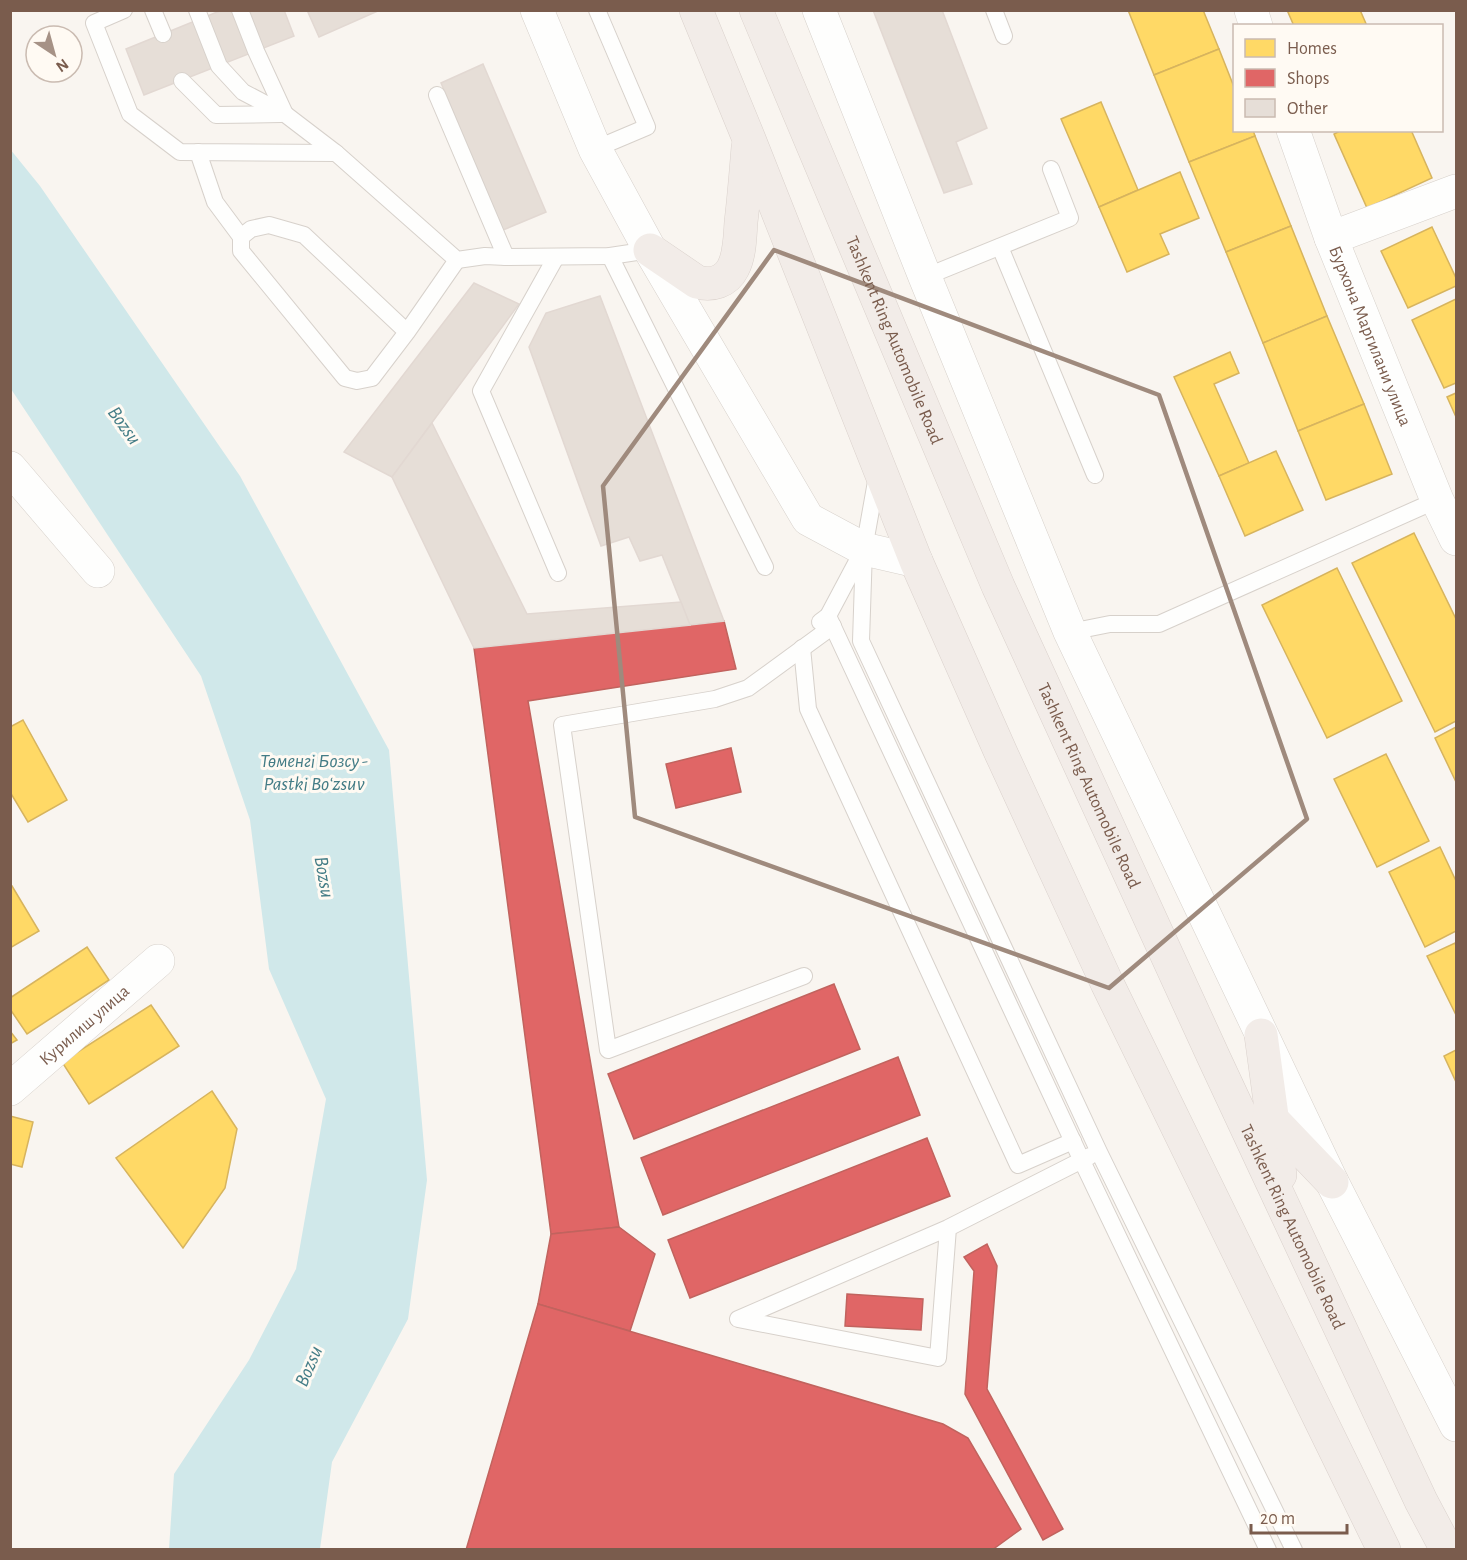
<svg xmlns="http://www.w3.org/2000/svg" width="1467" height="1560" viewBox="0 0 1467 1560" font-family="'Alegreya Sans',sans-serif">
  <rect width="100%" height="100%" fill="#f9f5f0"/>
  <polygon fill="#d0e8ea" points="10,149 40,186 240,476 389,750 427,1180 408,1319 332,1462 320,1549 169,1549 174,1474 249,1360 296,1269 326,1099 269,969 250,820 201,676 11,389"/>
  <g fill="#ffd966" stroke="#d7b45e" stroke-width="1.5">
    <polygon points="1128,10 1203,10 1219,49 1154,75"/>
    <polygon points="1287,10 1360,10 1367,26 1294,26"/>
    <polygon points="1219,49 1234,87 1234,130 1253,130 1255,136 1189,162 1154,75"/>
    <polygon points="1101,102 1138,190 1099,207 1061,119"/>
    <polygon points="1342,130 1411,130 1432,178 1367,208 1334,134"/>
    <polygon points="1255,136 1291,226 1226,252 1189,162"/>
    <polygon points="1180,172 1199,218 1160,234 1169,254 1127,272 1099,207"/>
    <polygon points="1291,226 1327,316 1263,343 1226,252"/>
    <polygon points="1432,227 1456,278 1456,286 1408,308 1381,251"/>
    <polygon points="1456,299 1456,383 1444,388 1412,320"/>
    <polygon points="1327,316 1364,404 1298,431 1263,343"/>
    <polygon points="1230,352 1239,373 1214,384 1249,463 1219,476 1174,377"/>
    <polygon points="1456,393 1456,417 1447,397"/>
    <polygon points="1364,404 1392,474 1326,500 1298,431"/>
    <polygon points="1276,451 1303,510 1245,536 1219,476"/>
    <polygon points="1414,533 1456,619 1456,721 1435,732 1352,563"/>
    <polygon points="1337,568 1402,701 1327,738 1262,605"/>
    <polygon points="23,720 67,800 28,822 10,792 10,727"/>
    <polygon points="1456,727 1456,782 1435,738"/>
    <polygon points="1386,754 1429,841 1377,867 1334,779"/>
    <polygon points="1440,847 1456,881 1456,931 1425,947 1389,872"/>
    <polygon points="12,886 39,931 10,948 10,887"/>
    <polygon points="1455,943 1456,946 1456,1015 1427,956"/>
    <polygon points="87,947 109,980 27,1034 10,1009 10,998"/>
    <polygon points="151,1005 179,1046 89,1104 62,1062"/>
    <polygon points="10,1031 17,1040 10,1044"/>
    <polygon points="1456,1050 1456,1082 1444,1056"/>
    <polygon points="212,1091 237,1129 225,1188 183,1248 116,1158"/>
    <polygon points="10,1116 33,1122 22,1167 10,1164"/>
  </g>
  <g fill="#e06666" stroke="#c1635e" stroke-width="1.5">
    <polygon points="724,621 736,669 528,701 619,1227 551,1234 474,648"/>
    <polygon points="731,748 741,792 676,808 666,764"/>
    <polygon points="834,984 860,1049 634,1139 608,1074"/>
    <polygon points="898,1057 920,1115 663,1215 641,1158"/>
    <polygon points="927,1138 950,1196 690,1298 668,1240"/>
    <polygon points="619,1227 655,1254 630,1331 538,1304 551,1234"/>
    <polygon points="987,1244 997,1266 987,1389 1063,1529 1043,1540 965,1394 974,1271 964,1257"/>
    <polygon points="847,1294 923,1299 921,1330 845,1326"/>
    <polygon points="538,1304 943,1424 968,1438 1021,1529 992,1550 466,1550"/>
  </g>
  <g fill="#e6ded7" stroke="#e2d8d2" stroke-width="1.5">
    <polygon points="222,10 284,10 294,36 144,95 126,49"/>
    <polygon points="307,10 380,10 319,37"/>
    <polygon points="873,10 942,10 987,128 956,142 972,184 944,193"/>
    <polygon points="483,64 546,212 503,230 441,83"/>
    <polygon points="474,283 519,304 392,477 344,452"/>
    <polygon points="600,296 724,621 690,625 662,555 640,561 629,537 601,546 529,347 546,313"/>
    <polygon points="432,423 527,614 681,602 690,625 474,648 392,477"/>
  </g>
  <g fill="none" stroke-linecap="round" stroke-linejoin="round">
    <g stroke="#d7d1cb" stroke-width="18">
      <g id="service">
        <polyline points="124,10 94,23 130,114 180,152 336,153"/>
        <polyline points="153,10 163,34"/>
        <polyline points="197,10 219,66 243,92 285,114 336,153 457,260 485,256 506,257 610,256 650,250"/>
        <polyline points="240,10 256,51 285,114"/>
        <polyline points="994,10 1004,36"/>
        <polyline points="182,81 216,115 281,114"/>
        <polyline points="437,95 506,257"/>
        <polyline points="595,149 647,127 597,10"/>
        <polyline points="198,152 215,202 241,237"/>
        <polyline points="1000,247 1095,475"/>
        <polyline points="610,256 765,567"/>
        <polyline points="556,257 481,391 558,573"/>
        <polyline points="925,277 1070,218 1051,169"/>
        <polyline points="407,332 304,235 269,225 251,229 241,237 241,251 345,378 357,381 372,378 407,332 457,260"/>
        <polyline points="877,476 864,549 861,641 1099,1152 1294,1550"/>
        <polyline points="828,616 1082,1161 1268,1550"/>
        <polyline points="820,622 828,616 862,552"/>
        <polyline points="1070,632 1110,624 1159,624 1437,500"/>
        <polyline points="802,648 808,709 1018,1165 1073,1141"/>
        <polyline points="804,976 608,1050 562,725 715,699 748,688 833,626"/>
        <polyline points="948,1228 938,1358 738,1319 948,1228 1090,1156"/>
      </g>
    </g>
    <g stroke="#d7d1cb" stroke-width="34">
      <g id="minor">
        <polyline points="1251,10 1256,26"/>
        <path id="s1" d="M 1293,130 L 1331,238 L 1437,500 L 1456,539"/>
        <polyline points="1331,238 1456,191"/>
        <polyline points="10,468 98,571"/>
        <path id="s2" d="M 10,1089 L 158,961"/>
      </g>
    </g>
    <g stroke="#d7d1cb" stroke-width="34">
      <g id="tertiary">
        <polyline points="537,10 595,149 650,250 808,519 864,549 916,561"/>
        <polyline points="819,10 925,277 1070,632 1332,1182 1456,1425"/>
      </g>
    </g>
    <g stroke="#dad1cc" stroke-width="34">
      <g id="trunk">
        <polyline points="696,10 749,139 916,561 1001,753 1107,983 1384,1550"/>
        <path id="s3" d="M 756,10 L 998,586 L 1214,1058 L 1421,1501 L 1447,1550"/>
        <path d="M 650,250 L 697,282 C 712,286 726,282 733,268 C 740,255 740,236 741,222 C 744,197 746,172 748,147"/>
        <polyline points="1261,1035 1280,1175"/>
        <polyline points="1269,1116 1332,1182"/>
      </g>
    </g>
    <use href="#service" stroke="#fefefd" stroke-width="16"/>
    <use href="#minor" stroke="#fefefd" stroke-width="33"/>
    <use href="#tertiary" stroke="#fefefd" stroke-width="33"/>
    <use href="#trunk" stroke="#f2ece8" stroke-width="33"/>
  </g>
  <path fill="none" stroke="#9f8a7d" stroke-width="4.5" stroke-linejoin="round" d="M 774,250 L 1159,395 L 1307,819 L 1109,988 L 635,817 L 603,486 Z"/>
  <g text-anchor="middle" stroke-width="6" stroke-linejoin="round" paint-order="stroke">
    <g font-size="18" fill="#7a5c4d" stroke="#fffaf3">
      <text dy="6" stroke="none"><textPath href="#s1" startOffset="220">Бурхона Маргилани улица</textPath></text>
      <text dy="6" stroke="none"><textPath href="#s3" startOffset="358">Tashkent Ring Automobile Road</textPath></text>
      <text dy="6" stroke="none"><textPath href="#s3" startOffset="844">Tashkent Ring Automobile Road</textPath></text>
      <text dy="6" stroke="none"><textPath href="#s2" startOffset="98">Курилиш улица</textPath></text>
      <text dy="6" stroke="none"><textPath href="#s3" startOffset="1330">Tashkent Ring Automobile Road</textPath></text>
    </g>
    <g font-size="20" font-style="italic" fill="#437c86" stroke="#fffaf3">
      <text transform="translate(125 425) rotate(54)" y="7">Bozsu</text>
      <text x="314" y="767">Төменгі Бозсу -<tspan x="314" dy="23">Pastki Boʻzsuv</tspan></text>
      <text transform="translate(325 877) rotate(80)" y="7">Bozsu</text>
      <text transform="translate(308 1366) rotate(-67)" y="7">Bozsu</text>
    </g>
  </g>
  <rect width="1467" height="1560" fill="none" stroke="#7a5c4d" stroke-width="24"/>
  <rect x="1233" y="24" width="210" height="108" fill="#fffaf3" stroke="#cabbb1" stroke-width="1.5"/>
  <rect x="1245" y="39" width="30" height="18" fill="#ffd966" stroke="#cabbb1" stroke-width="1.5"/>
  <text x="1287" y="54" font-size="18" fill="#7a5c4d">Homes</text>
  <rect x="1245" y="69" width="30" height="18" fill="#e06666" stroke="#cabbb1" stroke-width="1.5"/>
  <text x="1287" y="84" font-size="18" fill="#7a5c4d">Shops</text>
  <rect x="1245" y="99" width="30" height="18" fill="#e6ded7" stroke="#cabbb1" stroke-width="1.5"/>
  <text x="1287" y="114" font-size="18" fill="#7a5c4d">Other</text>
  <g transform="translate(54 54) rotate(144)"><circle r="28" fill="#fffaf3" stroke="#cabbb1" stroke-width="1.5"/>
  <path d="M0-4.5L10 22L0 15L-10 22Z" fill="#a69286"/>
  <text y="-9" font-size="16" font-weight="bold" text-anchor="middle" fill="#7a5c4d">N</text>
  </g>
  <path d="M1251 1524v9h96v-9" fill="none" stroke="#7a5c4d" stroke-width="3"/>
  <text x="1260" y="1524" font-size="18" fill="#7a5c4d" stroke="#fffaf3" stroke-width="4.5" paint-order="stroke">20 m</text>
</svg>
